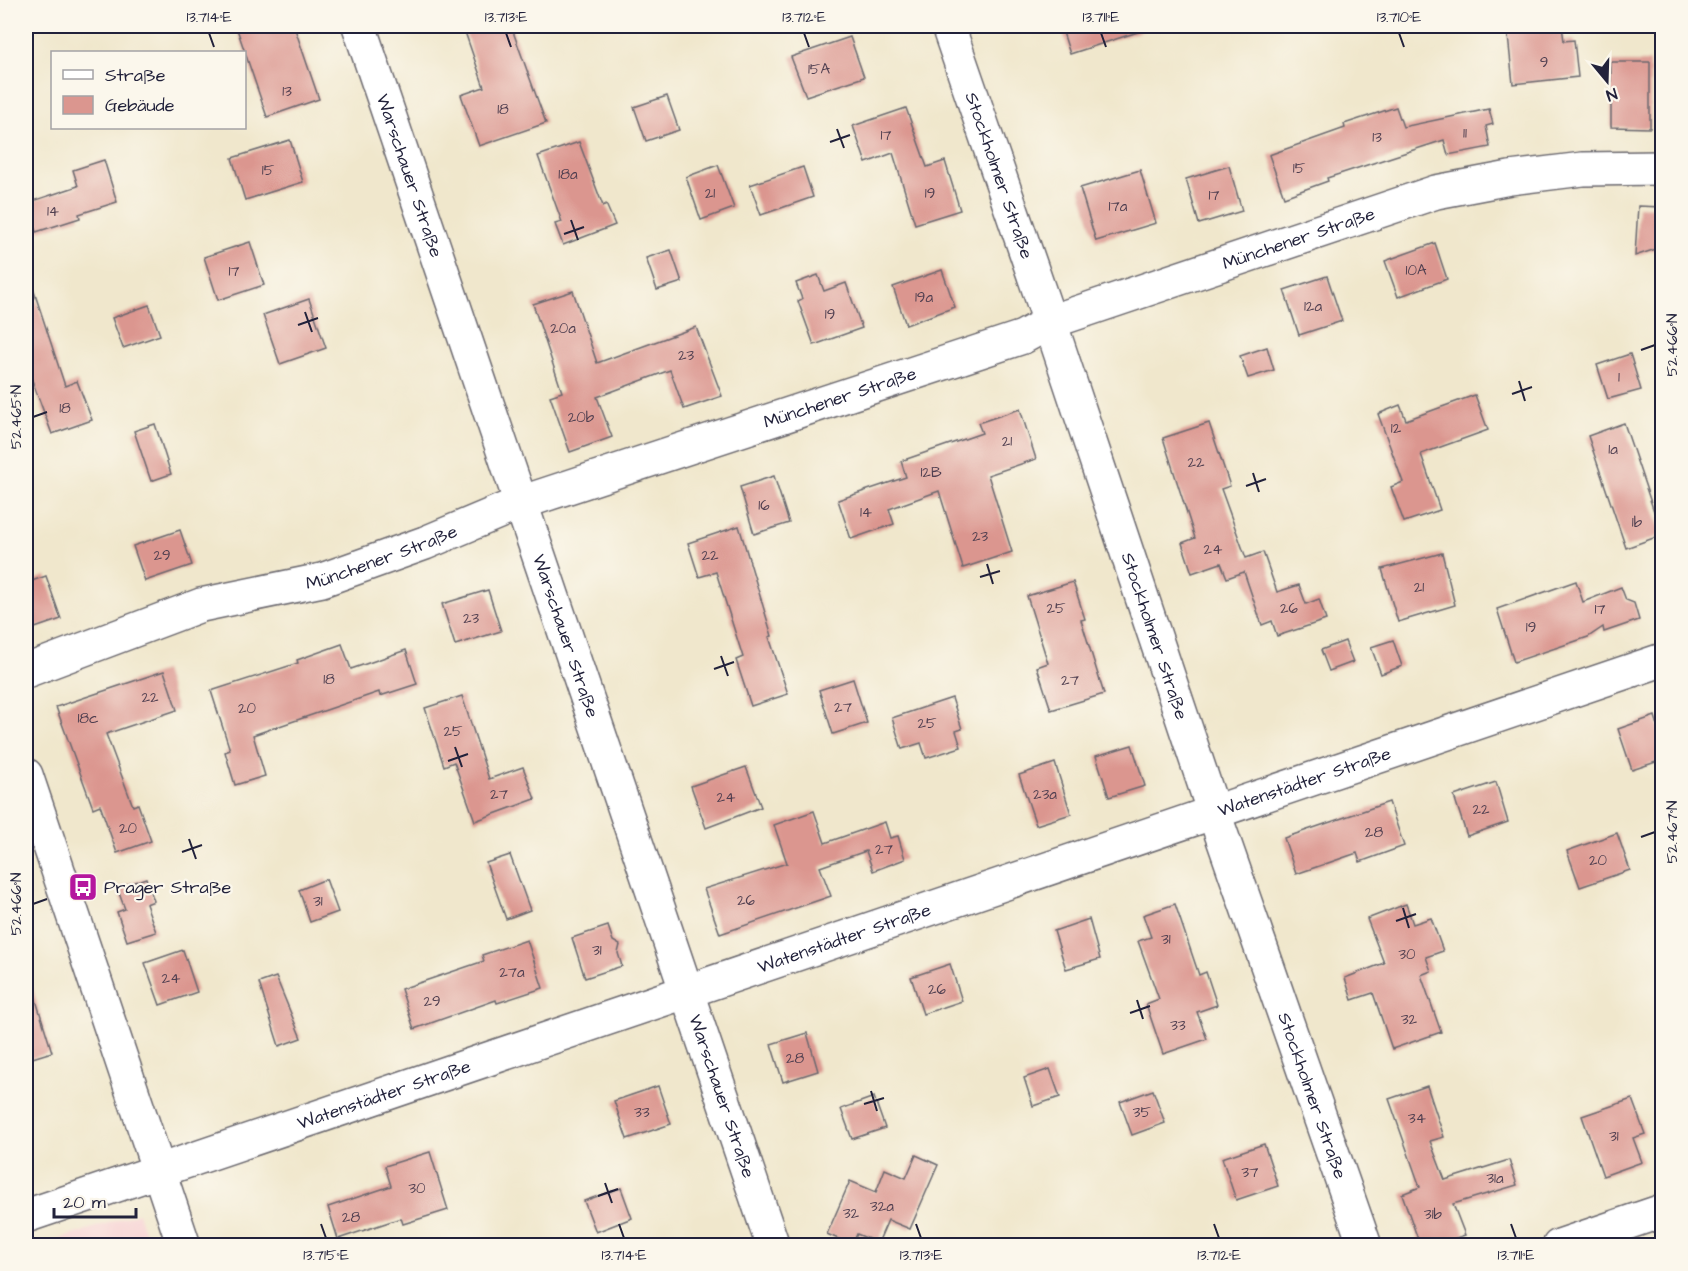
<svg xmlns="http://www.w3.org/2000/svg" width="1688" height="1271" viewBox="0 0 1688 1271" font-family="'Architects Daughter',sans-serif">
  <rect width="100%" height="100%" fill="#fbf7ec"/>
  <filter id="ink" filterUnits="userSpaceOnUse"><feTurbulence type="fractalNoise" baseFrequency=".0167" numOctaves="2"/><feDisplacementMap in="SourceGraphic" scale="12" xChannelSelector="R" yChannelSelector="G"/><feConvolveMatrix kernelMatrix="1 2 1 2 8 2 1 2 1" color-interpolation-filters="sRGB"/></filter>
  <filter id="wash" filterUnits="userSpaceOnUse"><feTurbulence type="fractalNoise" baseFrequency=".008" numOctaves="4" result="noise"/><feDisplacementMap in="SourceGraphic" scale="24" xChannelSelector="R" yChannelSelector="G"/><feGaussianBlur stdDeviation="1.35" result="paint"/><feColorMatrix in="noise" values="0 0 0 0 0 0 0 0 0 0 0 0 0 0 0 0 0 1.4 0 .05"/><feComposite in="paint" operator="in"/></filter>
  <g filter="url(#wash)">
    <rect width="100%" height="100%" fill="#f0e7cc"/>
    <polygon fill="#f7cfd1" points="138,1213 149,1245 41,1245 48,1243"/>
    <g id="blocks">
      <g fill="#db968f">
        <polygon points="236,26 294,26 319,99 267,117"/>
        <polygon points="463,26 511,26 546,123 479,146 461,95 484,87"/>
        <polygon points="1061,26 1143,26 1144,30 1070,54"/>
        <polygon points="1507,26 1562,26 1564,41 1574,40 1578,77 1513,84"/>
        <polygon points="850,37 864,77 806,96 791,57"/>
        <polygon points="1611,62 1650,62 1650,128 1611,127"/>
        <polygon points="667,96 679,130 646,141 634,107"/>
        <polygon points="1396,107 1403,127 1489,109 1493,124 1486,126 1490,147 1448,155 1444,140 1327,178 1328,181 1284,197 1269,155 1345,128 1344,124"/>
        <polygon points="906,108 927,167 945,161 960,210 915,224 893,153 866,163 853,126"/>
        <polygon points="290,140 303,182 245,200 232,158"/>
        <polygon points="579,142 603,206 606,204 615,225 563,245 555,224 562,222 538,156"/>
        <polygon points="104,160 117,202 79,214 80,218 36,232 27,203 78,186 73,170"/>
        <polygon points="718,165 734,208 701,220 686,177"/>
        <polygon points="1229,166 1242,211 1199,224 1186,179"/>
        <polygon points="803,167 813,197 761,215 750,185"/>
        <polygon points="1140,170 1156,223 1096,241 1080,188"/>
        <polygon points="1638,206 1662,207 1662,247 1635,256"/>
        <polygon points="250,242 264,285 218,300 204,257"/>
        <polygon points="1435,243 1447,279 1398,297 1385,261"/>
        <polygon points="671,250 682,282 657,290 646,258"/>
        <polygon points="942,270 955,307 906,325 893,287"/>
        <polygon points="818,275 824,291 846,283 862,328 814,345 798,301 802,299 796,283"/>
        <polygon points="1327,276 1342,321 1299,335 1284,290"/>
        <polygon points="30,279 65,386 77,381 92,420 52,434 26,364 26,280"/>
        <polygon points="573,291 597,363 696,327 722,396 684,409 670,370 597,397 612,437 570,452 550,396 562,392 533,304"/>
        <polygon points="309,299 326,348 280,364 263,315"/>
        <polygon points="149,305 160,335 123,348 112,318"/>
        <polygon points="1267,347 1274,370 1248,378 1240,356"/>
        <polygon points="1630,354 1641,390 1608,399 1597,365"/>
        <polygon points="1475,395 1488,430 1421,454 1440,510 1404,522 1391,487 1403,482 1378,414 1400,405 1406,420"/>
        <polygon points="1020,409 1036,459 988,475 1012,552 963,568 939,491 889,509 894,524 851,539 838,500 906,477 901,461 982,433 978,423"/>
        <polygon points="1209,423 1230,486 1221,489 1246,558 1263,552 1277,592 1299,585 1306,604 1319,599 1326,620 1277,636 1272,621 1262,625 1244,572 1227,578 1221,563 1192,573 1182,543 1195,538 1163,438"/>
        <polygon points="1624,423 1662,535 1626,548 1588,436"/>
        <polygon points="155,424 171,474 151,481 134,431"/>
        <polygon points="774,476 789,523 754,534 740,487"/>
        <polygon points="739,526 772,636 769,637 788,694 751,706 736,660 743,657 716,572 699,577 688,543"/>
        <polygon points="180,530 192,565 145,581 133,546"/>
        <polygon points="1442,553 1455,605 1398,622 1382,569"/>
        <polygon points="46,576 61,619 32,629 26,612 26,583"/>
        <polygon points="1576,581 1583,602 1621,587 1626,600 1634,603 1639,620 1604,632 1603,627 1588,637 1514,662 1497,609"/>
        <polygon points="1073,582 1085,619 1081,620 1104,694 1051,710 1037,667 1048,663 1027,596"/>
        <polygon points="488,590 501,631 455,645 442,604"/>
        <polygon points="1393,640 1402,666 1381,674 1371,647"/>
        <polygon points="1345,641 1353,662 1329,671 1321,650"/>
        <polygon points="342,644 351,669 406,650 417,684 380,696 379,692 253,735 265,776 235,785 225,752 230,750 211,691 298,663 297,660"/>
        <polygon points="164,671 177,710 106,734 133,806 138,804 151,841 117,853 100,805 93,808 56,707"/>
        <polygon points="853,679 867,723 833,734 819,690"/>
        <polygon points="462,696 489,779 523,767 535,799 475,821 454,762 444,766 425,708"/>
        <polygon points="952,698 962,729 956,731 961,747 926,758 921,743 902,749 892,718"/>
        <polygon points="1655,716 1662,739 1662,760 1632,770 1618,729"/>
        <polygon points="1132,745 1145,786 1109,797 1096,756"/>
        <polygon points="1055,763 1071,814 1036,825 1019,775"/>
        <polygon points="746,767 761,807 706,828 691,786"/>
        <polygon points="1496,782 1508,822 1467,836 1454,796"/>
        <polygon points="1389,802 1404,846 1360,862 1357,853 1296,874 1284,838"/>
        <polygon points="814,811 825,843 885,822 890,838 898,836 905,859 873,871 866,851 820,867 831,896 720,934 704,889 787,863 774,825"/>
        <polygon points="1617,833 1630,870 1580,887 1567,851"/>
        <polygon points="510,855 530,910 506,919 486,863"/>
        <polygon points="146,878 154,901 146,904 156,932 127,941 117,912 125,909 117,888"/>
        <polygon points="326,879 338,912 310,922 299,890"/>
        <polygon points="1175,904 1199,975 1206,972 1217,1005 1197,1012 1207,1039 1163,1054 1146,1004 1159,999 1138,941 1151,937 1143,915"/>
        <polygon points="1406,904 1413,924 1431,918 1443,951 1426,957 1431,971 1421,975 1441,1032 1392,1049 1373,993 1352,1000 1345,978 1384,963 1367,919"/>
        <polygon points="1089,919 1100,959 1066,969 1054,931"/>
        <polygon points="608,926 613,941 620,945 618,953 622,966 585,978 572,938"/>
        <polygon points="527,940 543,988 497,1003 496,1000 414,1029 401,989 484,961 482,955"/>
        <polygon points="183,950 197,992 160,1005 145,963"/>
        <polygon points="950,964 962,1001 923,1014 911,977"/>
        <polygon points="276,977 301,1038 279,1046 259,983"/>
        <polygon points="31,984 52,1052 26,1060 26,985"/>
        <polygon points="807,1033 818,1071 783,1082 771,1044"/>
        <polygon points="1050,1069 1060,1097 1033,1106 1024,1078"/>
        <polygon points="658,1086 671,1124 627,1139 614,1101"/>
        <polygon points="1427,1086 1444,1137 1430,1141 1445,1180 1509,1160 1517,1185 1453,1204 1465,1235 1435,1245 1420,1245 1402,1194 1420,1187 1389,1099"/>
        <polygon points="1153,1090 1165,1123 1132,1135 1120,1102"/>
        <polygon points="874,1097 885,1128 852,1139 841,1109"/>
        <polygon points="1632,1099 1645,1134 1633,1138 1642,1162 1603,1176 1582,1116"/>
        <polygon points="1264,1144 1278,1186 1236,1200 1222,1158"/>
        <polygon points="430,1152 448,1210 403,1224 401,1218 338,1239 328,1207 391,1186 385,1166"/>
        <polygon points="916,1155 938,1165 910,1229 888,1220 878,1243 857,1234 852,1245 827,1234 850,1181 876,1192 885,1169 906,1178"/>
        <polygon points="621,1188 632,1218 596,1232 584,1201"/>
      </g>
    </g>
  </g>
  <g filter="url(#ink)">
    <use href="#blocks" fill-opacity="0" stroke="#6a676e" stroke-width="1.5"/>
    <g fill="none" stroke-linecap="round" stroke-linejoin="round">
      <g stroke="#6a676e" stroke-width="36">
        <g id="minor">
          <path id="s1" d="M 359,26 L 773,1246"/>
          <path id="s2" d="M 948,26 L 1050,322 L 1214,813 L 1365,1246"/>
          <path id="s3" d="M 26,671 L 201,605 L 322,580 L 425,543 L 520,503 L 1023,337 L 1050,322 L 1436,192 L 1510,178 L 1583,169 L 1662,168"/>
          <polyline points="26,775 184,1246"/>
          <path id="s4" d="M 26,1216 L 1662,660"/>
          <polyline points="1559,1246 1662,1211"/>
        </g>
      </g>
      <use href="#minor" stroke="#fff" stroke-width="33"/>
    </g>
  </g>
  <path fill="none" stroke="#22223b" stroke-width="2" d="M 209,33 L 214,47M 506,33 L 511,47M 804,33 L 809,47M 1101,33 L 1106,47M 1399,33 L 1404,47M 837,129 L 844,148M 830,142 L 850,135M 571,220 L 578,240M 564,234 L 584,227M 305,312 L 312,332M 298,325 L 318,318M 1641,350 L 1655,345M 1519,381 L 1525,401M 1512,394 L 1532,387M 33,417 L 47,412M 1253,473 L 1259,492M 1246,486 L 1266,479M 987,564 L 993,584M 980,577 L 1000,571M 721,656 L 728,676M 714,669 L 734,662M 455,747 L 462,767M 448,761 L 468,754M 1641,837 L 1655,832M 189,839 L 196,859M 182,852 L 202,845M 33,904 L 47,899M 1403,908 L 1409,928M 1396,921 L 1416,914M 1137,1000 L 1143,1019M 1130,1013 L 1150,1006M 871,1091 L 877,1111M 864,1104 L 884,1098M 605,1183 L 612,1203M 598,1196 L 618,1189M 321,1224 L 326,1238M 619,1224 L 624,1238M 916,1224 L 921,1238M 1214,1224 L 1219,1238M 1511,1224 L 1516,1238"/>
  <defs>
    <g id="bus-square" transform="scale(1.5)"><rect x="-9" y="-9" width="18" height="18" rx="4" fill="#b5179e" stroke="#fbf7ec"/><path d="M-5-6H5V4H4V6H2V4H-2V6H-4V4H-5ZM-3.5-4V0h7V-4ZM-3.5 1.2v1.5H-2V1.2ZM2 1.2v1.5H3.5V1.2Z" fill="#fff"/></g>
  </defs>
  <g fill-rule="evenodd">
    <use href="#bus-square" x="83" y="887"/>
  </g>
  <g text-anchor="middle" stroke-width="4.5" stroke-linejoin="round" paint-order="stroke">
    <g font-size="15" fill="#503f50">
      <text x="1544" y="67">9</text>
      <text x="819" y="74">15A</text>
      <text x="287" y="96">13</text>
      <text x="503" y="114">18</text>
      <text x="1465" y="138">11</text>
      <text x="886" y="140">17</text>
      <text x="1377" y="142">13</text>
      <text x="1299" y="173">15</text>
      <text x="268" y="175">15</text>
      <text x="568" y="179">18a</text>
      <text x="710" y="198">21</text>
      <text x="930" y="198">19</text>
      <text x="1214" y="200">17</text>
      <text x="1118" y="211">17a</text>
      <text x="53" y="216">14</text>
      <text x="1416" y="275">10A</text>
      <text x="234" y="276">17</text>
      <text x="924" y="302">19a</text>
      <text x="1313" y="311">12a</text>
      <text x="830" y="319">19</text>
      <text x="563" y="333">20a</text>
      <text x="686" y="360">23</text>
      <text x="1619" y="382">1</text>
      <text x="65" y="413">18</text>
      <text x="581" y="422">20b</text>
      <text x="1396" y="433">12</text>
      <text x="1007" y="446">21</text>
      <text x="1613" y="454">1a</text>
      <text x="1196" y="467">22</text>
      <text x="931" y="477">12B</text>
      <text x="764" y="510">16</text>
      <text x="866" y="517">14</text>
      <text x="1637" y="527">1b</text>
      <text x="980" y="541">23</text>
      <text x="1213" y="554">24</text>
      <text x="162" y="560">29</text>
      <text x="710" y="560">22</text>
      <text x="1419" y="592">21</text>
      <text x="1056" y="613">25</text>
      <text x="1289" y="613">26</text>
      <text x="1600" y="614">17</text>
      <text x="471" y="623">23</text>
      <text x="1531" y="632">19</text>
      <text x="329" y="684">18</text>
      <text x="1070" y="685">27</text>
      <text x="150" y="702">22</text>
      <text x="843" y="712">27</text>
      <text x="247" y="713">20</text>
      <text x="88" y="723">18c</text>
      <text x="927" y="728">25</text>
      <text x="453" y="736">25</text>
      <text x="499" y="799">27</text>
      <text x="1045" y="799">23a</text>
      <text x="726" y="802">24</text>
      <text x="1481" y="814">22</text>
      <text x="128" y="833">20</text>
      <text x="1374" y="837">28</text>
      <text x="884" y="854">27</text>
      <text x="1598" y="865">20</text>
      <text x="746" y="905">26</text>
      <text x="318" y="906">31</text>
      <text x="1166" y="944">31</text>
      <text x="597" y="955">31</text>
      <text x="1407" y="959">30</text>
      <text x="512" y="977">27a</text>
      <text x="171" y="983">24</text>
      <text x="937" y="994">26</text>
      <text x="432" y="1006">29</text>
      <text x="1409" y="1024">32</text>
      <text x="1178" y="1030">33</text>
      <text x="795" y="1063">28</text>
      <text x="642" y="1117">33</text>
      <text x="1142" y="1117">35</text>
      <text x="1417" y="1123">34</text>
      <text x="1614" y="1141">31</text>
      <text x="1250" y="1177">37</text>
      <text x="1495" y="1183">31a</text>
      <text x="417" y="1193">30</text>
      <text x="882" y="1211">32a</text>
      <text x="851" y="1218">32</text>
      <text x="1433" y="1219">31b</text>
      <text x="351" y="1222">28</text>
    </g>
    <g font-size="18" fill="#22223b" stroke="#fbf7ec">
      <text dy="6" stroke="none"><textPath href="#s1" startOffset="158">Warschauer Straße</textPath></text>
      <text dy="6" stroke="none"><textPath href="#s2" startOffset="158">Stockholmer Straße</textPath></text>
      <text dy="6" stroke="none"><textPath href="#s3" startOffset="1346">Münchener Straße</textPath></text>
      <text dy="6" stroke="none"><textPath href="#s3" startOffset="860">Münchener Straße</textPath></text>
      <text dy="6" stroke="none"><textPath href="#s3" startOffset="374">Münchener Straße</textPath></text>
      <text dy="6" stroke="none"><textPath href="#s1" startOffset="644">Warschauer Straße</textPath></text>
      <text dy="6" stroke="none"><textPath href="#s2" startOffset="644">Stockholmer Straße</textPath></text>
      <text dy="6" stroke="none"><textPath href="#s4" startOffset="1350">Watenstädter Straße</textPath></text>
      <text dy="6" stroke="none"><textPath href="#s4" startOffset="864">Watenstädter Straße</textPath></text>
      <text dy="6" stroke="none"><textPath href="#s4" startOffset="378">Watenstädter Straße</textPath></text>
      <text dy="6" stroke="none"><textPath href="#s1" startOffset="1130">Warschauer Straße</textPath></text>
      <text dy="6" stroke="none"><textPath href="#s2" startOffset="1130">Stockholmer Straße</textPath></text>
    </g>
    <g font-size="18" fill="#22223b" stroke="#fbf7ec" text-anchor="start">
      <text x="104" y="893">Prager Straße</text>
    </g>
  </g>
  <rect width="1688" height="1271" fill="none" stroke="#fbf7ec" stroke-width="66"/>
  <rect x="51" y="51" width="195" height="78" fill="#fbf7ec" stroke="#a4a2a5" stroke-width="1.5"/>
  <rect x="63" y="70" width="30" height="9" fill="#ffffff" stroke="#a4a2a5" stroke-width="1.5"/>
  <text x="105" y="81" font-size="18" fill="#22223b">Straße</text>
  <rect x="63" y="96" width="30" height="18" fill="#db968f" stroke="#a4a2a5" stroke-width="1.5"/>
  <text x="105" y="111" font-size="18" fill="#22223b">Gebäude</text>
  <g transform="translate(1607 81) rotate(161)" stroke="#fbf7ec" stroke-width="4.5" paint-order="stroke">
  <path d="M0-4.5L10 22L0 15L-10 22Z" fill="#22223b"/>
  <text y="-9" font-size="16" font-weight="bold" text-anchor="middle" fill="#22223b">N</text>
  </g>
  <path d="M54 1208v9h82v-9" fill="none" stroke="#22223b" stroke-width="3"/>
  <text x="63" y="1208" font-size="18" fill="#22223b" stroke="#fbf7ec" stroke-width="4.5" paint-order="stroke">20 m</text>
  <rect x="33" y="33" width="1622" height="1205" fill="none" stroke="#22223b" stroke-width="2"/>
  <g font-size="15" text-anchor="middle" fill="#22223b">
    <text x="209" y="22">13.714°E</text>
    <text x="506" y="22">13.713°E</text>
    <text x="804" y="22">13.712°E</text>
    <text x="1101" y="22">13.711°E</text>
    <text x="1399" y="22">13.710°E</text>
    <text transform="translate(1672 345) rotate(-90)" y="5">52.466°N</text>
    <text transform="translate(16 417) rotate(-90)" y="5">52.465°N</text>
    <text transform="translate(1672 832) rotate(-90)" y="5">52.467°N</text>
    <text transform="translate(16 904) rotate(-90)" y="5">52.466°N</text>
    <text x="326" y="1260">13.715°E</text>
    <text x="624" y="1260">13.714°E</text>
    <text x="921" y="1260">13.713°E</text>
    <text x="1219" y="1260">13.712°E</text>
    <text x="1516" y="1260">13.711°E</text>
  </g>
</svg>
